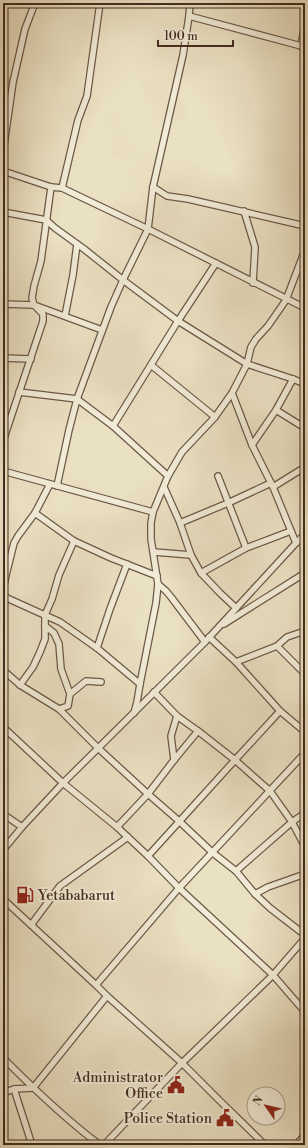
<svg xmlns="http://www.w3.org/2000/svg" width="308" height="1148" viewBox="0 0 308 1148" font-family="'Libre Bodoni',serif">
  <rect width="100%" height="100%" fill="#eae0c2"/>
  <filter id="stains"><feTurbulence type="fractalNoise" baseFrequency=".005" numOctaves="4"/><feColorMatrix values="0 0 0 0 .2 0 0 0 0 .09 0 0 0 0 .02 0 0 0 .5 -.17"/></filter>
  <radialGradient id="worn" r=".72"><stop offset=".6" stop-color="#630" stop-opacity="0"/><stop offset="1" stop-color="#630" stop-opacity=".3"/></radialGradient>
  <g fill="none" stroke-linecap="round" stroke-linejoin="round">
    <g stroke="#6d5848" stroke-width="8">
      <g id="minor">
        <polyline points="189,16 305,47"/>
        <polyline points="301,46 305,24"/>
        <polyline points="3,152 13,82 25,29 35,3"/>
        <polyline points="3,171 51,187 62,188 148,229 305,308"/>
        <polyline points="153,187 167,196 188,199 305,226"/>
        <polyline points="62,188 78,120 87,96 100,3"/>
        <polyline points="244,211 255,247 253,283"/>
        <polyline points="3,212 46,220 55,228 84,249 123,280 178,321 247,364 293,379 305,384"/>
        <polyline points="3,304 34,305 102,330"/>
        <polyline points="65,316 73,275 77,244"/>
        <polyline points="3,358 31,359"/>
        <polyline points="151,365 215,417"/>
        <polyline points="19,392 77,399 113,426 168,476"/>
        <polyline points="232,393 252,445 273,487 296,543"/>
        <polyline points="276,410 305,428"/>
        <polyline points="113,426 178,321 216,263"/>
        <polyline points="3,441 43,321 43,314 34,305 32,298 34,286 41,261 51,187"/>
        <polyline points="252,445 276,410 293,379"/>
        <polyline points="3,471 153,512"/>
        <polyline points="57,486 69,430 77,399 111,307 123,280 148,229 153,187 183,55 189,16 190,3"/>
        <polyline points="164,487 180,523 191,555 201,573 220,593 236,608"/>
        <polyline points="273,487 302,469"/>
        <polyline points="35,513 74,541 111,558 157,576"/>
        <polyline points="180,523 228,503 271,483"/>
        <polyline points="246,548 291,531"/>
        <polyline points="154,552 191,555"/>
        <polyline points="201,573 246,548 218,476"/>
        <polyline points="158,584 166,591 171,597 205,642"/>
        <polyline points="3,591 6,575 14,543 18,536 35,513 50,484"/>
        <polyline points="3,595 9,599 60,622 97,648 140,684"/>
        <polyline points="224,624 305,573"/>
        <polyline points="45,626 54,633 59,644 61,669 70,694"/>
        <polyline points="209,637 236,662 280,711 305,732"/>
        <polyline points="277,646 287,637 305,631"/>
        <polyline points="97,648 110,609 127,564"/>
        <polyline points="236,662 277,646 305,674"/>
        <polyline points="3,670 20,685 59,709 98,748 148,794 179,821 213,853 236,871 255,894 270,908 305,935"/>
        <polyline points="20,685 33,667 40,652 45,639 45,615 52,599 59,575 74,541"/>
        <polyline points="154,692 177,716 198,731 235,760 270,791 292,822 305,847"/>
        <polyline points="59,709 68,706 70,694 86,681 101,682"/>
        <polyline points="134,713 137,702 140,684 156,603 158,584 151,539 151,523 153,512 168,476 182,452 215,417 232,393 247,364 251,347 256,339 268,326 286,300 305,250"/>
        <polyline points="3,727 63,783 117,827 148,856 179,888 273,975 305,1012"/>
        <polyline points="174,760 171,736 177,716"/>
        <polyline points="3,814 22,827"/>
        <polyline points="117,827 148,794 174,760 198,731"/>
        <polyline points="3,850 22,827 63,783 205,642 296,543 305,534"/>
        <polyline points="148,856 235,760 280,711"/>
        <polyline points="236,871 292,822 305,813"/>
        <polyline points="255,894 268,887 305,874"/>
        <polyline points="3,899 96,985 107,996 182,1063 220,1101 265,1145"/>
        <polyline points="31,925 60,886 128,837"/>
        <polyline points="96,985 179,888 305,753"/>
        <path d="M 3,1058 C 34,1089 65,1119 100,1145"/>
        <polyline points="14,1089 32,1145"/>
        <polyline points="3,1093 14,1089 33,1088 107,996"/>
        <polyline points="104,1145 182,1063 273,975 305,938"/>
        <polyline points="296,1145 305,1135"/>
      </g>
    </g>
    <use href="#minor" stroke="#f1ebd7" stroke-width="5.5"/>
  </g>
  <defs>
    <g id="fuel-bare" transform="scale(1.38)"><path d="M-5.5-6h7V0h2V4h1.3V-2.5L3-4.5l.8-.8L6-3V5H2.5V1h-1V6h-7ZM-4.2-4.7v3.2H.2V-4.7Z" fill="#8f2418" stroke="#f1ebd7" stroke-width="2.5" paint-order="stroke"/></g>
    <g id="civic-bare" transform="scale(1.38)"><path d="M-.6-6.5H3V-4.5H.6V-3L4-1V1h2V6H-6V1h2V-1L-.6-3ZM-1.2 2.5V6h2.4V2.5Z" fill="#8f2418" stroke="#f1ebd7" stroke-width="2.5" paint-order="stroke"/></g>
  </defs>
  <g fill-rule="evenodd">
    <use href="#fuel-bare" x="25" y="895"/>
    <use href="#civic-bare" x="176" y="1085"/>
    <use href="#civic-bare" x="225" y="1118"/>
  </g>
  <g text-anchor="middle" stroke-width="4" stroke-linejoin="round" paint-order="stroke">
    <g font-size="14" fill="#432b1f" stroke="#f1ebd7" text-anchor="end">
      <text x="38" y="900" text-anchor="start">Yetababarut</text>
      <text x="163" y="1082">Administrator<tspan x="163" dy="16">Office</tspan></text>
      <text x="212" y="1123">Police Station</text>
    </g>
  </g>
  <rect width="308" height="1148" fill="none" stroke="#eae0c2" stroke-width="16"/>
  <rect x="4" y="4" width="300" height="1140" fill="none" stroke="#432b1f" stroke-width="2"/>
  <rect x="8" y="8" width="292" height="1132" fill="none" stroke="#432b1f"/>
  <g transform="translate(266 1106) rotate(304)"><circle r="19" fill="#f1ebd7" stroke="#ab9e8d"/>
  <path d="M0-3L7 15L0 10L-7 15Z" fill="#8f2418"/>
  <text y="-6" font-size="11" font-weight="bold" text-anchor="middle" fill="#432b1f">N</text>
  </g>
  <path d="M158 40v6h75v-6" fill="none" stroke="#432b1f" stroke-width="2"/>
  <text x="164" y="40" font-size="12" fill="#432b1f" stroke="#f1ebd7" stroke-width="3" paint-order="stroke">100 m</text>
  <rect width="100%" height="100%" filter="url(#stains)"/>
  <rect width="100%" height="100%" fill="url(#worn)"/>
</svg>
